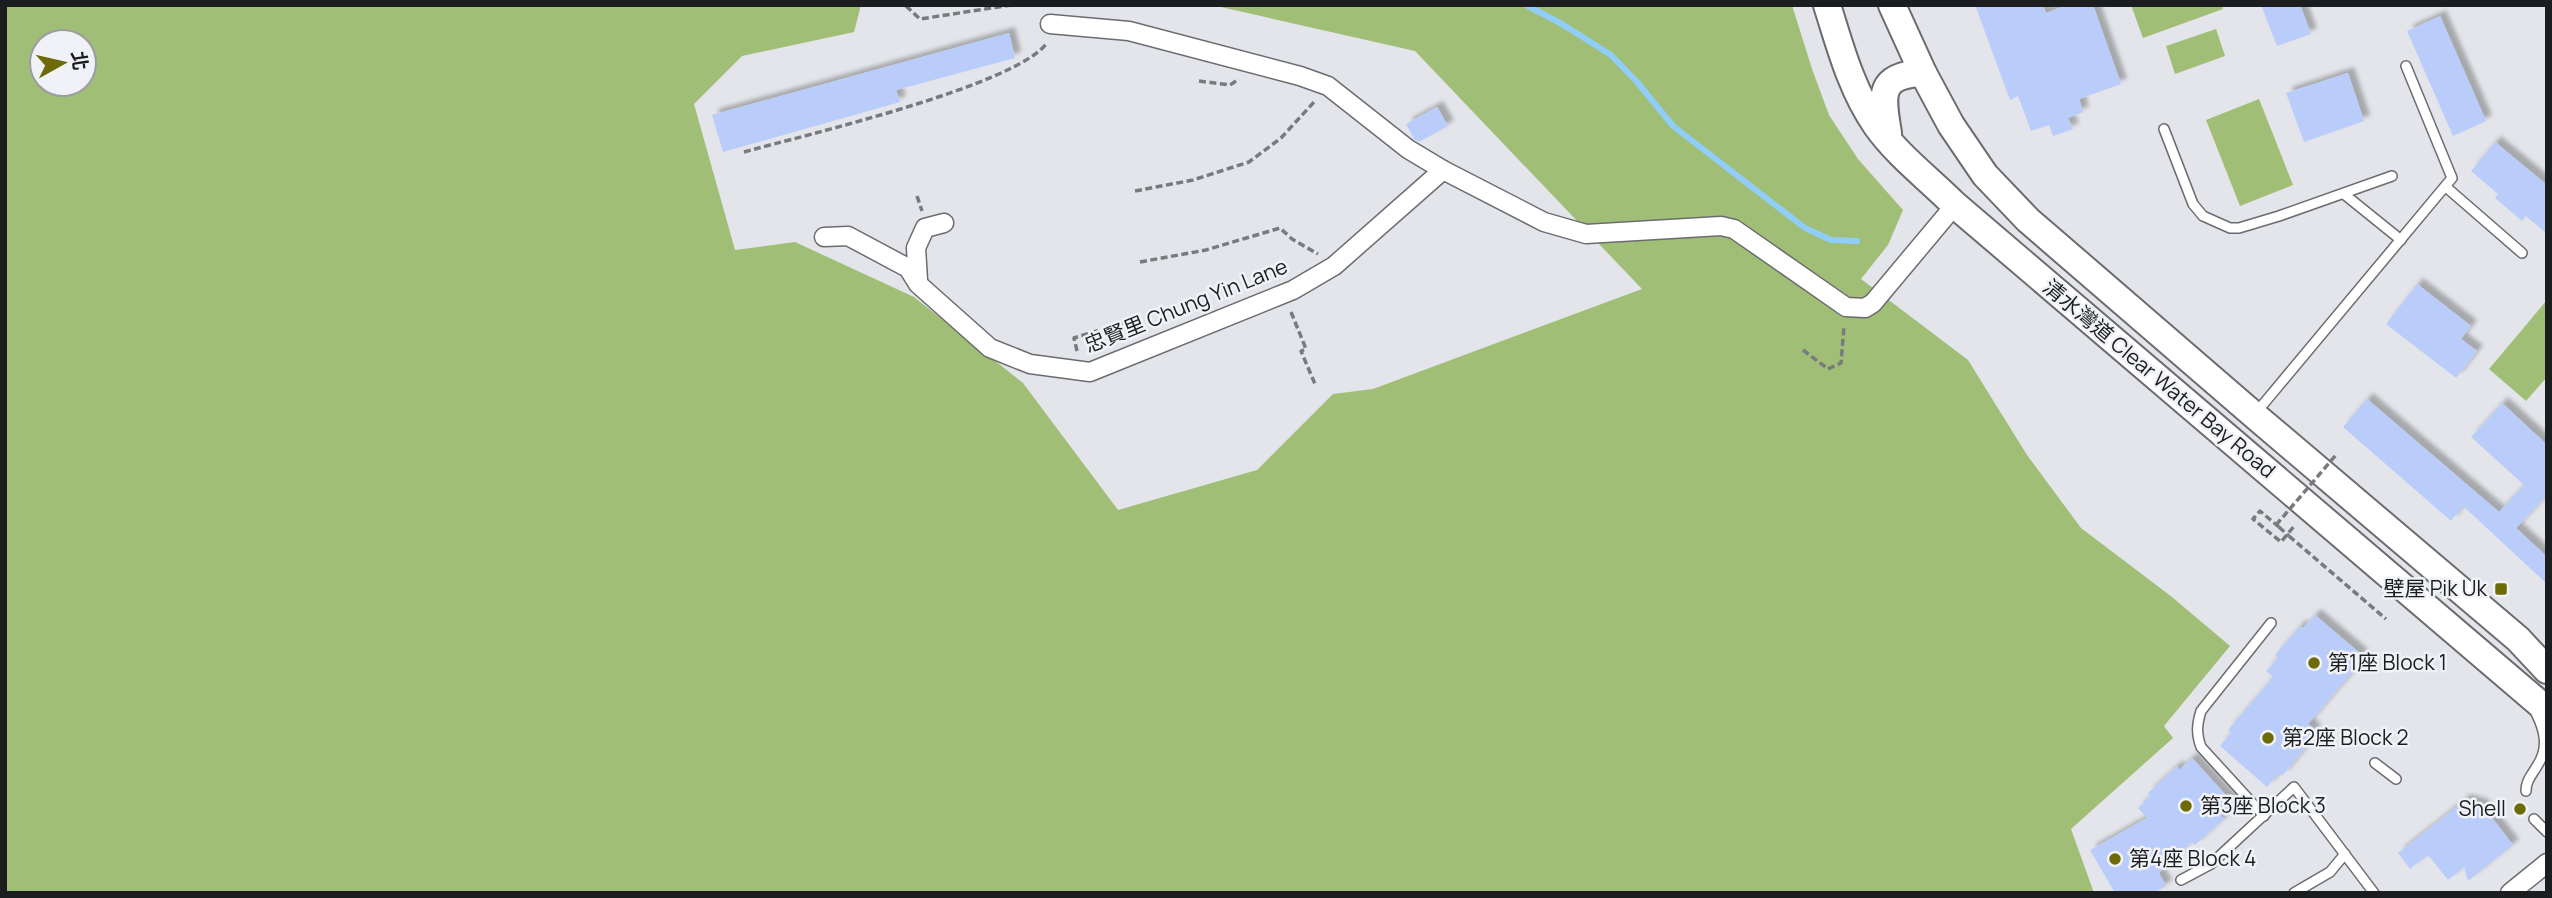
<svg xmlns="http://www.w3.org/2000/svg" width="2552" height="898" viewBox="0 0 2552 898" font-family="Manrope,'Noto Sans TC',sans-serif">
  <defs>
    <filter id="shadow"><feDropShadow dx="6" dy="-6" stdDeviation="2" flood-color="#0004"/></filter>
  </defs>
  <rect width="100%" height="100%" fill="#e3e5ea"/>
  <g fill="#a0be76" fill-rule="evenodd">
    <path d="M 5,5 L 861,5 L 854,32 L 742,56 L 694,104 L 735,250 L 795,242 L 914,297 L 1023,383 L 1118,510 L 1257,470 L 1333,394 L 1373,389 L 1642,289 L 1415,51 L 1212,5 L 1792,5 L 1812,69 L 1829,115 L 1858,159 L 1903,210 L 1888,245 L 1861,279 L 1968,360 L 2027,455 L 2081,528 L 2172,597 L 2230,646 L 2164,726 L 2173,738 L 2071,829 L 2094,893 L 5,893 ZM 42,42 L 84,42 L 84,84 L 42,84 Z"/>
    <polygon points="2131,5 2222,5 2223,9 2143,38"/>
    <polygon points="2216,29 2225,56 2175,74 2166,46"/>
    <polygon points="2259,99 2293,185 2240,206 2206,120"/>
    <polygon points="2547,300 2547,377 2526,401 2489,369"/>
  </g>
  <g fill="none" stroke-linecap="round" stroke-linejoin="round">
    <polyline stroke="#91cdf9" stroke-width="6" points="1526,5 1562,24 1611,55 1637,82 1673,126 1805,228 1831,240 1857,241"/>
  </g>
  <g fill="#bacdfa" filter="url(#shadow)">
    <polygon points="1975,5 2043,5 2046,13 2067,5 2093,5 2121,84 2079,99 2083,112 2068,118 2073,129 2053,136 2049,125 2031,131 2018,96 2010,100"/>
    <polygon points="2261,5 2300,5 2311,34 2277,46"/>
    <polygon points="2440,16 2486,121 2453,136 2407,31"/>
    <polygon points="1009,33 1015,58 896,90 900,102 723,152 712,115"/>
    <polygon points="2348,73 2364,121 2304,142 2286,93"/>
    <polygon points="1437,107 1448,126 1419,142 1414,139 1406,124"/>
    <polygon points="2495,142 2547,185 2547,234 2526,216 2522,221 2495,198 2498,194 2471,171"/>
    <polygon points="2417,284 2471,326 2461,339 2477,351 2456,378 2386,324"/>
    <polygon points="2367,399 2499,512 2524,485 2471,437 2502,403 2547,445 2547,495 2516,528 2547,557 2547,584 2463,506 2451,521 2343,427"/>
    <polygon points="2315,615 2362,655 2350,668 2353,671 2308,724 2315,730 2304,743 2307,746 2282,776 2279,773 2267,787 2220,746 2231,733 2228,730 2273,677 2266,671 2278,658 2275,655 2300,626 2303,628"/>
    <polygon points="2192,758 2234,804 2221,816 2224,819 2195,845 2192,842 2159,873 2166,886 2154,893 2115,893 2090,850 2147,818 2138,808 2150,796 2148,793 2177,766 2179,770"/>
    <polygon points="2465,800 2482,805 2513,845 2468,881 2464,867 2448,880 2428,855 2410,869 2398,853"/>
  </g>
  <g fill="none" stroke-linecap="round" stroke-linejoin="round">
    <g stroke="#6b6c70" stroke-width="12">
      <g id="service">
        <polyline points="2164,129 2193,204 2203,216 2230,228 2239,228 2279,216 2392,176"/>
        <polyline points="2446,187 2522,253"/>
        <polyline points="2344,194 2401,240"/>
        <polyline points="2255,414 2452,178 2406,66"/>
        <polyline points="2375,763 2396,779"/>
        <path d="M 2526,791 C 2526,780 2532,775 2537,766 C 2549,748 2545,731 2536,713"/>
        <path d="M 2264,816 L 2201,747 C 2196,733 2197,724 2201,711 L 2271,623"/>
        <polyline points="2534,819 2547,832"/>
        <polyline points="2181,880 2211,864 2294,787 2374,893"/>
        <polyline points="2294,893 2330,872 2345,854"/>
      </g>
    </g>
    <g stroke="#6b6c70" stroke-width="21">
      <g id="minor">
        <polyline points="1050,24 1129,31 1300,76 1328,86 1408,149 1443,170 1544,222 1586,234 1721,226 1734,229 1846,307 1865,308 1873,303 1955,205"/>
        <polyline points="824,237 848,236 908,268 918,284 990,348 1030,364 1090,372 1293,290 1334,266 1443,170"/>
        <polyline points="918,280 916,248 925,228 944,223"/>
        <polyline points="2510,893 2547,863"/>
      </g>
    </g>
    <g stroke="#6b6c70" stroke-width="30">
      <g id="primary">
        <path d="M 1827,5 C 1840,46 1851,89 1876,125 C 1897,155 1929,179 1955,205 L 2547,710"/>
        <polyline points="1892,5 1923,73 1951,125 1985,175 2028,220 2254,415 2518,639 2547,670"/>
        <path d="M 1888,133 C 1882,96 1877,75 1923,73"/>
      </g>
    </g>
    <g stroke="#797a7d" stroke-width="3.5" stroke-dasharray="7 3.5" stroke-linecap="butt">
      <polyline points="906,6 920,19 1011,5"/>
      <polyline points="1199,81 1230,85 1239,79"/>
      <path d="M 744,152 C 805,135 1015,86 1047,43"/>
      <polyline points="1135,191 1193,180 1249,162 1281,138 1315,101"/>
      <polyline points="917,196 922,211"/>
      <polyline points="1140,262 1206,250 1280,228 1292,239 1318,254"/>
      <polyline points="1291,312 1306,349 1301,351 1315,384"/>
      <polyline points="1803,350 1828,369 1841,363 1844,327"/>
      <polyline points="1077,351 1074,338 1126,322"/>
      <polyline points="2279,527 2260,511 2253,519 2281,542 2295,525"/>
      <polyline points="2289,536 2386,619"/>
    </g>
    <use href="#service" stroke="#fff" stroke-width="9"/>
    <use href="#minor" stroke="#fff" stroke-width="18"/>
    <use href="#primary" stroke="#fff" stroke-width="26"/>
    <g stroke="#797a7d" stroke-width="3.5" stroke-dasharray="7 3.5" stroke-linecap="butt">
      <polyline points="2276,525 2336,455"/>
      <polyline points="2279,527 2289,536"/>
    </g>
  </g>
  <g fill="#6d6b08" stroke="#f0f2f7" stroke-width="2.5">
    <rect x="2494" y="582" width="14" height="14" rx="3.5"/>
    <circle cx="2314" cy="663" r="7"/>
    <circle cx="2268" cy="738" r="7"/>
    <circle cx="2186" cy="806" r="7"/>
    <circle cx="2520" cy="809" r="7"/>
    <circle cx="2115" cy="859" r="7"/>
  </g>
  <g text-anchor="middle" stroke-width="5" stroke-linejoin="round" paint-order="stroke">
    <g font-size="21" fill="#1c1d1f" stroke="#f0f2f7">
      <text transform="translate(1186 306) rotate(-22)" y="7">忠賢里 Chung Yin Lane</text>
      <text transform="translate(2159 379) rotate(40)" y="7">清水灣道 Clear Water Bay Road</text>
    </g>
    <g font-size="21" fill="#1c1d1f" stroke="#f0f2f7" text-anchor="start">
      <text x="2487" y="596" text-anchor="end">壁屋 Pik Uk</text>
      <text x="2328" y="670">第1座 Block 1</text>
      <text x="2282" y="745">第2座 Block 2</text>
      <text x="2200" y="813">第3座 Block 3</text>
      <text x="2506" y="816" text-anchor="end">Shell</text>
      <text x="2129" y="866">第4座 Block 4</text>
    </g>
  </g>
  <rect width="2552" height="898" fill="none" stroke="#1c1d1f" stroke-width="14"/>
  <g transform="translate(63 63) rotate(82)"><circle r="33" fill="#f0f2f7" stroke="#9b9da1" stroke-width="2"/>
  <path d="M0-5L12 26L0 18L-12 26Z" fill="#6d6b08"/>
  <text y="-10" font-size="19" font-weight="bold" text-anchor="middle" fill="#1c1d1f">北</text>
  </g>
</svg>
